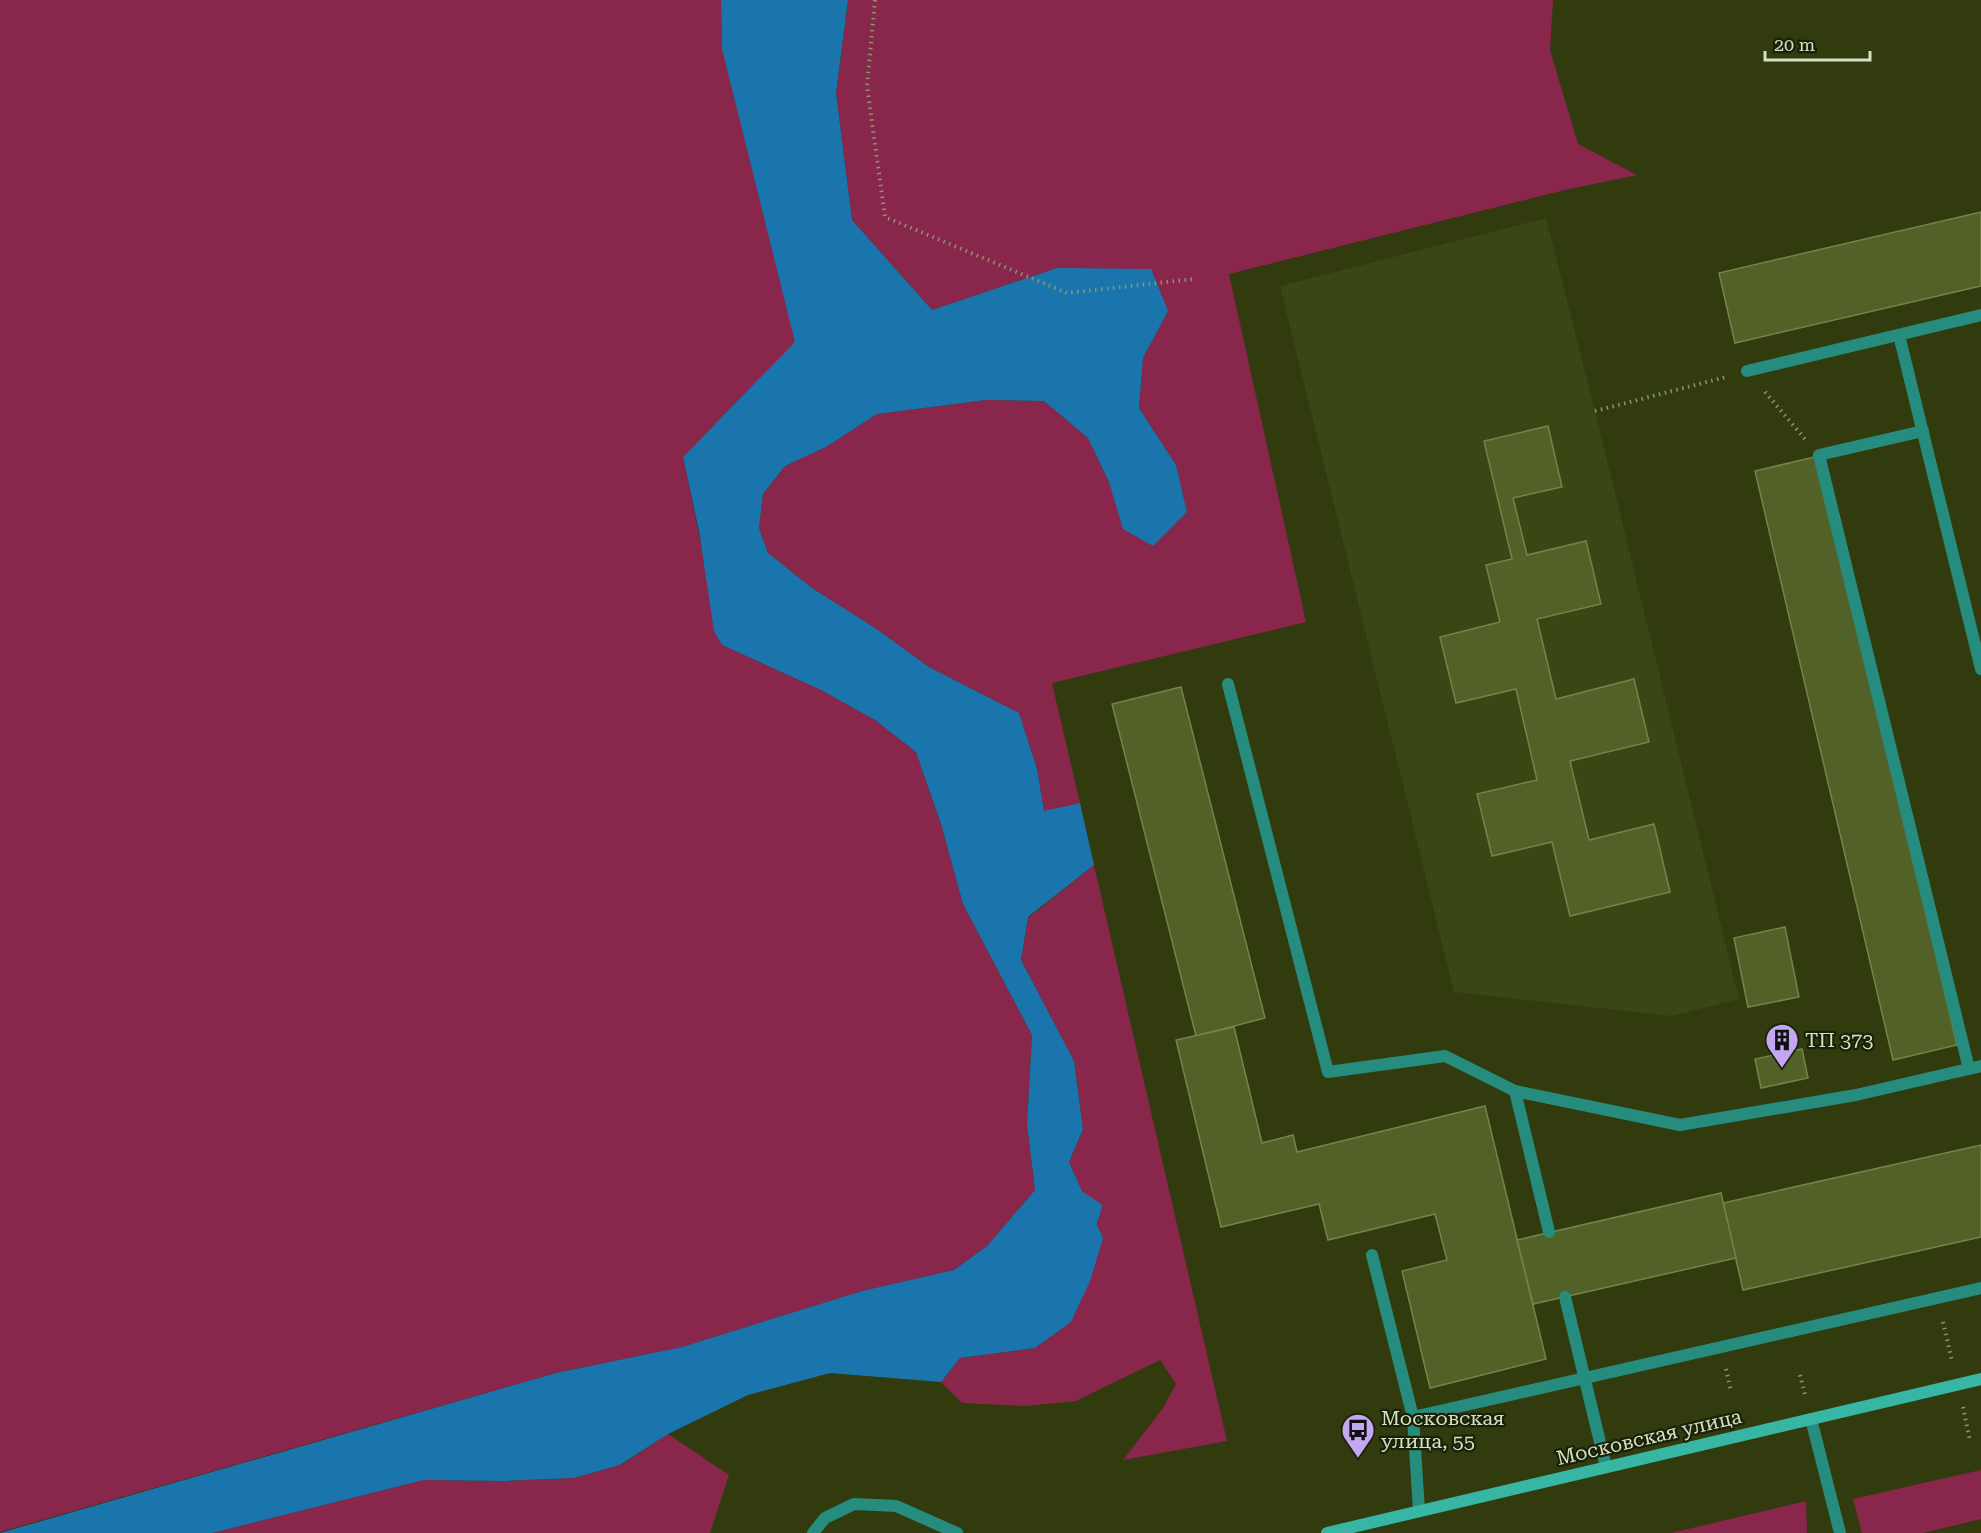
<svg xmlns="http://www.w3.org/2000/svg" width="1981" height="1533" viewBox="0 0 1981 1533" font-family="'Roboto Serif',serif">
  <rect width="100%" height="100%" fill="#313b0e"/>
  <polygon fill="#3a4613" points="1546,218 1595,411 1739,999 1672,1016 1454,992 1280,286"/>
  <g fill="#89264c">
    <polygon points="0,0 721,0 722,49 796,342 683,457 722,645 821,690 875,720 916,752 941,824 963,904 1032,1035 1027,1124 1035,1190 987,1246 954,1270 862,1291 682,1347 556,1373 0,1532"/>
    <polygon points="848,0 1553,0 1550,50 1578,144 1637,175 1565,190 1229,274 1306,622 1052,683 1080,803 1044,812 1037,769 1019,713 929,667 875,628 812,588 768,553 759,528 763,494 785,466 826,447 877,414 986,400 1044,401 1088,438 1109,482 1152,546 1187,512 1176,465 1139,408 1143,358 1168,311 1057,268 932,310 852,220 836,93"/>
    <polygon points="1094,865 1227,1441 1123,1460 1163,1408 1176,1384 1160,1360 1076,1401 1025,1406 962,1403 941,1382 960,1358 1035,1348 1071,1322 1103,1238 1069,1162 1083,1129 1074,1061 1021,960 1028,918"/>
    <polygon points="668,1434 729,1475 710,1533 212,1533 424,1480 505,1481 574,1478 621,1465"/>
    <polygon points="1981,1470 1981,1519 1923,1533 1862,1533 1853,1499"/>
    <polygon points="1806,1501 1807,1533 1671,1533"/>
  </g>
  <polygon fill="#1a75ac" points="721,0 848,0 836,93 852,220 932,310 1057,268 1151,269 1168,311 1143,358 1139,408 1176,465 1187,512 1153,546 1123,529 1109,482 1088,438 1044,401 986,400 877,414 826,447 785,466 763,494 759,528 768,553 812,588 875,628 929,667 1019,713 1037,769 1044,811 1080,803 1094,865 1028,917 1021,960 1074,1061 1083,1129 1069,1162 1103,1238 1090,1281 1071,1322 1035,1348 960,1358 941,1382 830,1373 748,1395 668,1434 620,1465 574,1478 505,1481 424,1480 212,1533 0,1533 556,1373 682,1347 862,1291 954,1270 987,1246 1035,1190 1027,1124 1032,1035 963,904 941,824 916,752 875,720 821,690 722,645 714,631 699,531 683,457 795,342 722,49"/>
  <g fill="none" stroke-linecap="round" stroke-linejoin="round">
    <polyline stroke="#1a75ac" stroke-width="10" points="1075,1193 1097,1207 1089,1230"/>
  </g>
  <g fill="#526127" stroke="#74844a" stroke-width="1.5">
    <polygon points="1981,212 1981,286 1735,343 1719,273"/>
    <polygon points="1548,426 1562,487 1513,498 1527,555 1586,541 1601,604 1537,619 1556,699 1634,679 1649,742 1570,761 1589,840 1654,824 1670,892 1570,916 1552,842 1492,856 1477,794 1537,780 1516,689 1456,703 1440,637 1500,622 1486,565 1512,559 1484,441"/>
    <polygon points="1819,456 1957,1045 1893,1060 1755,471"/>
    <polygon points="1181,687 1265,1018 1196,1036 1112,704"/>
    <polygon points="1785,927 1799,997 1748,1007 1734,938"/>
    <polygon points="1234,1027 1262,1143 1293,1135 1297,1152 1485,1106 1546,1359 1430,1388 1402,1271 1447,1260 1435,1214 1328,1240 1319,1204 1221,1227 1176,1040"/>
    <polygon points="1802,1049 1808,1078 1761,1088 1755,1059"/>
    <polygon points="1981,1145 1981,1237 1743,1290 1723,1203"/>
    <polygon points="1721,1193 1736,1258 1533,1304 1517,1240"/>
  </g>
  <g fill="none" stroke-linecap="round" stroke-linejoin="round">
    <g stroke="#8a946f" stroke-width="4" stroke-dasharray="1.5 4.5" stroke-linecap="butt">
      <polyline points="875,0 867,86 885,217 1067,293 1194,279"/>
      <polyline points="1765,392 1805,439"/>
      <polyline points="1595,411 1726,377"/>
      <polyline points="1943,1322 1952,1361"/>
      <polyline points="1726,1369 1731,1392"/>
      <polyline points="1800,1375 1805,1395"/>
      <polyline points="1963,1407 1970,1441"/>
    </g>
    <g stroke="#268c7d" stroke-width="12">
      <polyline points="1899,335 1981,669"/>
      <polyline points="1747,371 1981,315"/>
      <polyline points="1923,431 1819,455 1969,1069"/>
      <polyline points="1228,684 1328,1072 1445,1056 1515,1091 1680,1125 1856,1095 1981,1066"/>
      <polyline points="1515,1091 1549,1232"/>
      <polyline points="1372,1255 1413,1417 1419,1511"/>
      <polyline points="1565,1297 1606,1467"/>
      <polyline points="1413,1417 1981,1288"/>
      <polyline points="1811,1419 1840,1533"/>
      <polyline points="813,1533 825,1518 854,1504 896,1506 957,1533"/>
    </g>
    <polyline stroke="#37b6a4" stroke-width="12" points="1327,1533 1981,1379"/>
  </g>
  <defs>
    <g id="building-pin" transform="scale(1.725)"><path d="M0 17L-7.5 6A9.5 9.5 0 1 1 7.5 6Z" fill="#c3a7f2" stroke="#1a2108"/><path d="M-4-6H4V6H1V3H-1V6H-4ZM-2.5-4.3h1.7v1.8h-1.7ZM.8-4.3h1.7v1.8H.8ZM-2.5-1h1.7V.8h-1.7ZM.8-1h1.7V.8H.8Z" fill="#111"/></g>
    <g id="bus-pin" transform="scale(1.725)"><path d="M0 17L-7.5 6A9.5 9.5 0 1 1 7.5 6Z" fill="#c3a7f2" stroke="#1a2108"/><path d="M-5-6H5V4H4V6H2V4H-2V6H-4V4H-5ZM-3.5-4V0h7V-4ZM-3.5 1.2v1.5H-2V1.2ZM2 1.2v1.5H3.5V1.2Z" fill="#111"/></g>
  </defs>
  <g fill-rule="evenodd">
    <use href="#building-pin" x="1782" y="1040"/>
    <use href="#bus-pin" x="1358" y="1430"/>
  </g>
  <g text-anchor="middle" stroke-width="4.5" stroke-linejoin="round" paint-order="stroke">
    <g font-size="20" fill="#d6e0c2" stroke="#1a2108" text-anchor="start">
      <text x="1805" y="1047">ТП 373</text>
      <text x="1381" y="1425">Московская<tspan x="1381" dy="23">улица, 55</tspan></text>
    </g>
    <g font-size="20" fill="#d6e0c2" stroke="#1a2108">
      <text transform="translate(1649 1437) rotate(-13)" y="7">Московская улица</text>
    </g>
  </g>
  <path d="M1765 51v9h105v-9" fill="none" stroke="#d6e0c2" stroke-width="3"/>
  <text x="1774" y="51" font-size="18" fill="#d6e0c2" stroke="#1a2108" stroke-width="4.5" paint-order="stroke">20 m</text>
</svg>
